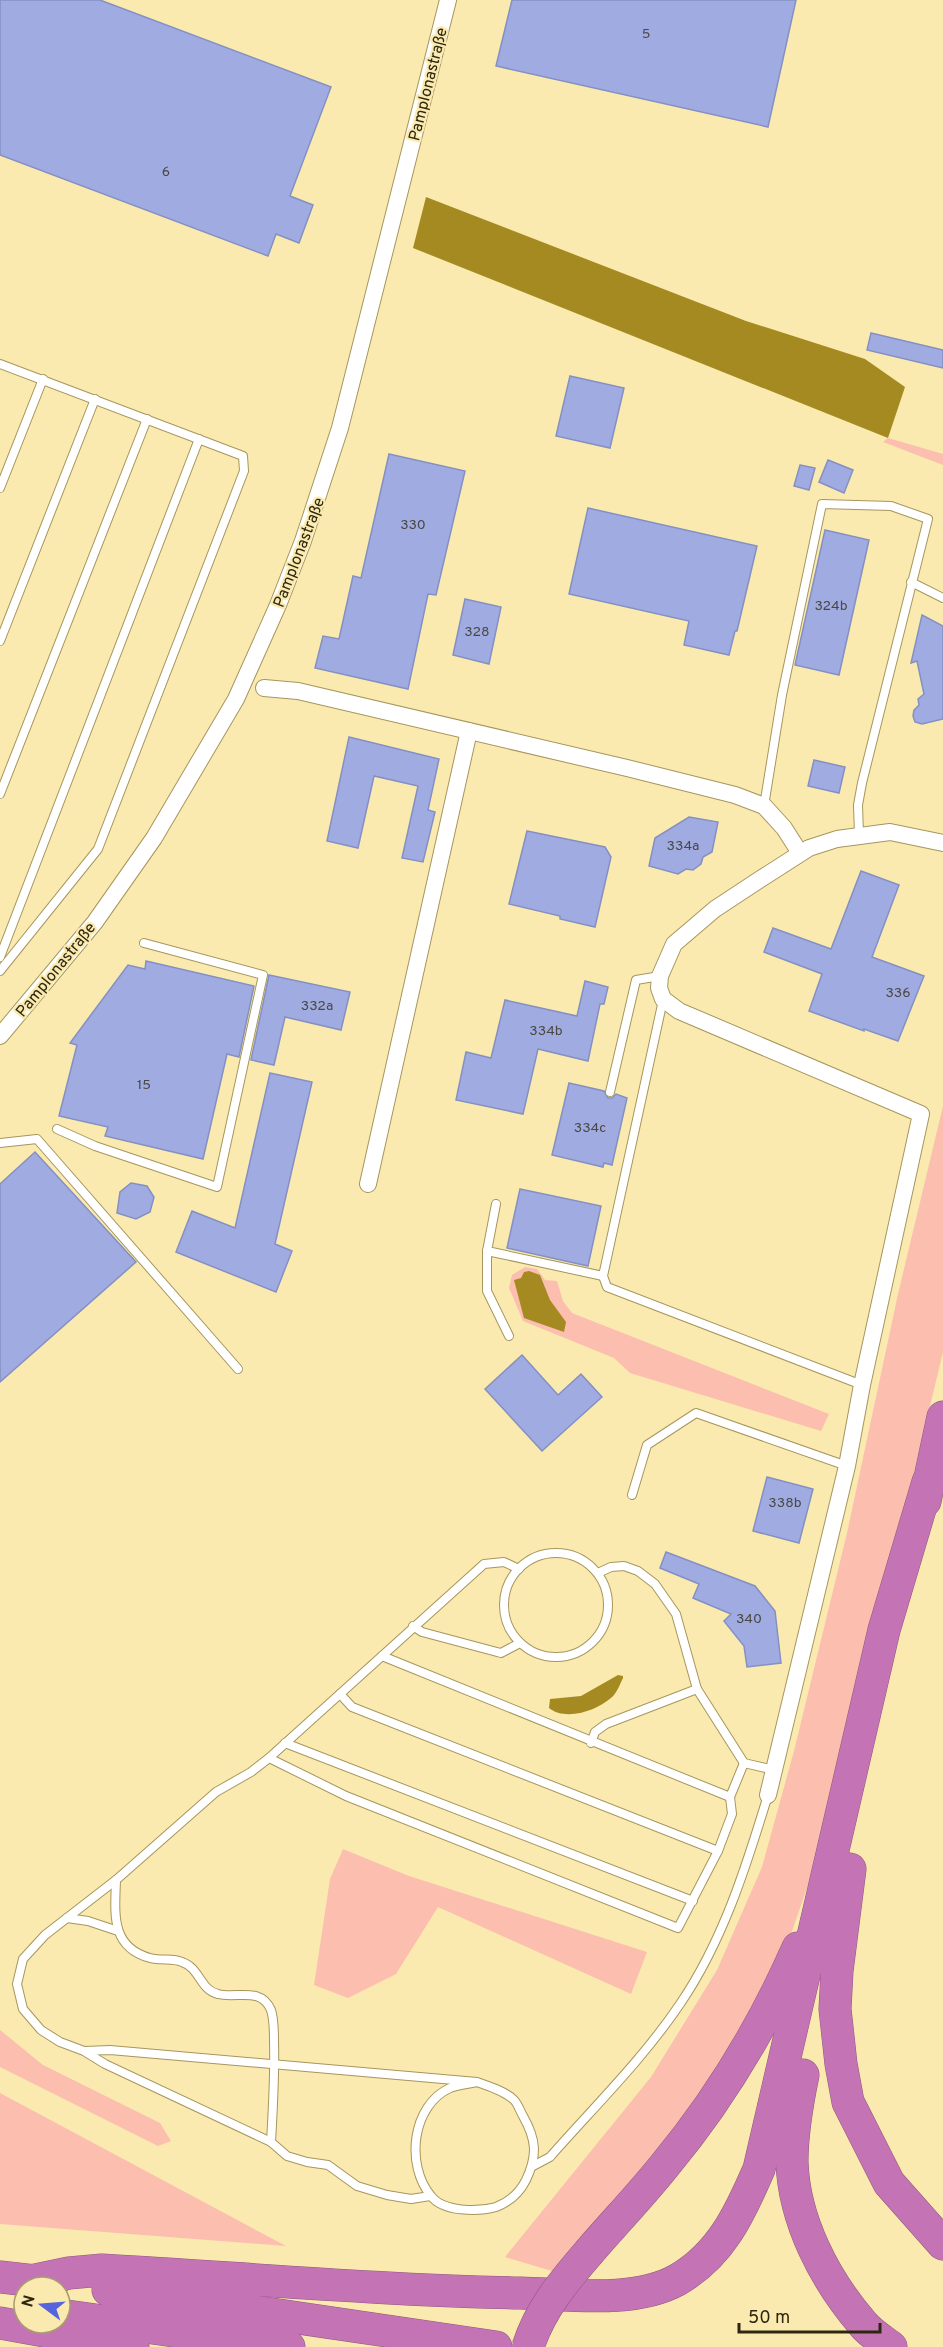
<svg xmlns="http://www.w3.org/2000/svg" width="943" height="2347" viewBox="0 0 943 2347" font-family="Overpass,sans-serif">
  <rect width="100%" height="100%" fill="#fbeaaf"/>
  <g fill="#fbbeaf">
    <polygon points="888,438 943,454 943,465 883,442"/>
    <polygon points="943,1106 943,1352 831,1818 789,1940 705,2091 620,2195 552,2271 505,2257 651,2077 717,1970 762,1867 794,1751 847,1533 898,1294"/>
    <polygon points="525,1267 537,1269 545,1280 557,1281 563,1301 572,1313 829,1414 821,1431 630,1373 614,1358 523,1321 509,1288 512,1275"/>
    <polygon points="343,1849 409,1876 647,1952 631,1994 438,1907 396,1974 348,1998 314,1985 330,1879"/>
    <polygon points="0,2030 43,2065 160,2123 171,2141 158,2146 0,2067"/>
    <polygon points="0,2093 286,2246 0,2224"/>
  </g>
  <g fill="#a48a20">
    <polygon points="426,197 746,321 865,359 905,387 888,438 413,248"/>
    <polygon points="529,1271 540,1275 550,1300 566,1322 564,1332 524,1318 514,1280 521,1278 524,1272"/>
    <path d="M 618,1675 L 623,1676 L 623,1678 C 620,1684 618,1690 614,1695 C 600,1710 566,1722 549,1708 L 550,1699 L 581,1696 Z"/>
  </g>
  <g fill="#a0ace1" stroke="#8490c3" stroke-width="1.5">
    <polygon points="0,0 100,0 331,87 290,196 313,205 299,243 276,234 268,256 0,155"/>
    <polygon points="512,0 796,0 768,127 496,66"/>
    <polygon points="871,333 943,350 943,368 867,350"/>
    <polygon points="570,376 624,388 610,448 556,436"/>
    <polygon points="389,454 465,471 436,595 428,594 408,689 315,668 323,636 339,639 353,576 361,578"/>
    <polygon points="828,460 853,470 844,493 819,482"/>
    <polygon points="800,465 815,468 809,490 794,486"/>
    <polygon points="588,508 757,546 737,631 735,631 729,655 684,645 689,621 569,594"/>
    <polygon points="825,530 869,540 839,675 795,665"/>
    <polygon points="465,599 501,607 489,664 453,655"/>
    <polygon points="922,615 943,626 943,719 922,724 915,722 913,716 914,710 919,705 918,699 924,694 917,661 911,663"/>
    <polygon points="349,737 439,759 428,810 435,812 423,862 402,858 418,786 374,776 358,848 327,841"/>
    <polygon points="814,760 845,767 839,793 808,786"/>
    <polygon points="689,817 718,822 712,852 703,857 701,864 693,870 686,869 678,874 649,866 655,838"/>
    <polygon points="527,831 605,847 611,857 595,927 560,919 560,916 509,904"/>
    <polygon points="861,871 899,885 872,957 924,976 898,1041 864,1029 864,1031 809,1011 822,974 764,952 773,928 831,949"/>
    <polygon points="146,961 254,986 239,1057 227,1054 203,1159 105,1136 108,1127 59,1116 77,1045 70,1043 128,965 145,969"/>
    <polygon points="269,975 350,992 341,1030 285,1017 274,1065 251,1060"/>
    <polygon points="585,981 608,987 604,1004 600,1004 588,1061 538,1049 523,1114 456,1100 466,1052 491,1058 505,1000 577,1016"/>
    <polygon points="270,1073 312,1082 275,1244 292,1251 276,1292 176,1252 192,1211 235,1228"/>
    <polygon points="569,1083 604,1091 608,1098 612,1098 616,1094 627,1098 612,1165 604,1163 603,1167 552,1155"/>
    <polygon points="35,1152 136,1262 0,1382 0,1184"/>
    <polygon points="131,1183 147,1186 154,1197 150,1212 136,1219 117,1213 120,1192"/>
    <polygon points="520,1189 601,1206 588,1266 507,1248"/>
    <polygon points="522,1355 558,1395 581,1374 602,1397 542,1451 485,1389"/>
    <polygon points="767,1477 813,1489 799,1543 753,1531"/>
    <polygon points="666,1552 755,1586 775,1611 781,1663 747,1667 744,1646 724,1621 731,1614 693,1598 699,1584 660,1568"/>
  </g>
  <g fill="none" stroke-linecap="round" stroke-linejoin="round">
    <g stroke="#a6965e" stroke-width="10">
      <g id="service">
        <polyline points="0,364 243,456 244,471 98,849 0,971"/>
        <polyline points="0,488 43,379"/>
        <polyline points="911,582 943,598"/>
        <polyline points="0,641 95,399"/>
        <polyline points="0,794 147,419"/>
        <polyline points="764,806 782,695 822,504 891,506 928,519 862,783 858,805 859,835"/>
        <polyline points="0,957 199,439"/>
        <polyline points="663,1000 603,1276 607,1287 862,1385"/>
        <polyline points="610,1092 636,980 660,976"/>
        <polyline points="57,1129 95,1146 217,1187 263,975 144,943"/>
        <polyline points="0,1143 37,1139 238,1369"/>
        <polyline points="496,1204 487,1251 603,1276"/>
        <polyline points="487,1251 487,1291 509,1336"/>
        <polyline points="632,1495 647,1445 696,1413 847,1466"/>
        <circle cx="556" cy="1605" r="52"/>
        <polyline points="519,1569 504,1562 484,1564 269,1758 346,1796 678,1928 718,1851 732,1814 730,1797"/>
        <polyline points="598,1573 611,1567 624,1566 638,1571 655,1584 676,1614 697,1689 744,1763 774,1770"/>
        <polyline points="413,1626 422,1632 497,1652 501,1653 520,1643"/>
        <polyline points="382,1656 730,1797 744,1763"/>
        <polyline points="340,1694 352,1707 718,1851"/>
        <polyline points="285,1743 693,1901"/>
        <polyline points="591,1743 595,1732 606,1724 697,1689"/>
        <polyline points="269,1758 251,1772 216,1792 116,1880 45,1935 23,1959 17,1984 23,2009 41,2030 60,2042 84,2051 105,2064 271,2142 287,2156 307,2162 328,2165 357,2186 387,2195 411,2199 430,2196"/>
        <path d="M 116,1880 C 115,1913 110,1947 150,1958 C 161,1961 173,1958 182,1962 C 200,1968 200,1990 218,1994 C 236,1999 261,1986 271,2010 C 274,2019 274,2032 274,2041 C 275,2075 273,2108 271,2142"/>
        <polyline points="67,1918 88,1921 118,1931"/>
        <path d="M 85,2051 L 110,2050 L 477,2082 C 488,2086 505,2091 514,2100 C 518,2104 520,2111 523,2116 C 536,2139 538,2155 526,2180 C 520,2192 509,2202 496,2207 C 478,2212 443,2212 431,2196 C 405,2165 412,2105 450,2088 C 458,2085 468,2084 477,2082"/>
        <path d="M 533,2166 L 550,2157 C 594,2107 643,2059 680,2004 C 723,1941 746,1867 768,1795"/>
      </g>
    </g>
    <g stroke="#a6965e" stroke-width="18">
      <g id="minor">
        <polyline points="264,688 298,691 627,768 735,795 764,806 784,828 800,853"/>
        <polyline points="0,1036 95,922 154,838 236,699 278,605 303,541 340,428 448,0"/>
        <polyline points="368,1184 469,731"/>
        <polyline points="768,1795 847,1466 862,1385 921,1114 679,1011 663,999 659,988 660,976 674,944 715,909 759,880 809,848 837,839 890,832 943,843"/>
      </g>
    </g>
    <g stroke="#8f597b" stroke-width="33">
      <g id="motorway">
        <polyline points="925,1501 943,1417"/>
        <polyline points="850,1869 837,1971 835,2009 841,2064 848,2102 889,2183 943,2244"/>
        <path d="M 803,2075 C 797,2104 792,2132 792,2162 C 794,2221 825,2280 863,2324 C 870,2333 882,2340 891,2347"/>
        <path d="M 590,2251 C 615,2222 641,2195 665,2165 C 719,2100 764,2025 798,1948"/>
        <polyline points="0,2277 53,2283"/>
        <path d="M 31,2281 L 69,2273 L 102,2270 C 241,2278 381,2290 520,2293 C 568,2294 634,2304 677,2280 C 721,2255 740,2213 759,2169 L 884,1630 L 928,1482"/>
        <polyline points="108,2290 496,2347"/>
        <polyline points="60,2315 289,2347"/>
        <polyline points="0,2323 133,2347"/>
      </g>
    </g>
    <use href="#service" stroke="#fff" stroke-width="8"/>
    <use href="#minor" stroke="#fff" stroke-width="16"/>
    <use href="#motorway" stroke="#c474b5" stroke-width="32"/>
    <g stroke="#8f597b" stroke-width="33" stroke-linecap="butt">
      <path id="motorway-bridge" d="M 528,2347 C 540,2309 564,2281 590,2251"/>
    </g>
    <use href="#motorway-bridge" stroke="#c474b5" stroke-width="32"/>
  </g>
  <g text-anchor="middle" stroke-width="4.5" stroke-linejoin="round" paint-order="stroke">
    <g font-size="14" fill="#4a4844">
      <text x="646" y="38">5</text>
      <text x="166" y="176">6</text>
      <text x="413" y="529">330</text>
      <text x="831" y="610">324b</text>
      <text x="477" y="636">328</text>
      <text x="683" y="850">334a</text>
      <text x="898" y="997">336</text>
      <text x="317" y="1010">332a</text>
      <text x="546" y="1035">334b</text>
      <text x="144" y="1089">15</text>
      <text x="590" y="1132">334c</text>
      <text x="785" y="1507">338b</text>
      <text x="749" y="1623">340</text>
    </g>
    <g font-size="16" fill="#2d2710" stroke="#fbeaaf">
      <text transform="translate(427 84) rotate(-76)" y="6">Pamplonastraße</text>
      <text transform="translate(298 552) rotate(-69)" y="6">Pamplonastraße</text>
      <text transform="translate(55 969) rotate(-51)" y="6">Pamplonastraße</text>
    </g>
  </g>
  <g transform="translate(42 2305) rotate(286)"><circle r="28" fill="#fbeaaf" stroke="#a99c6f" stroke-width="1.5"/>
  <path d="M0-4.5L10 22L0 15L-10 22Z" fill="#5765dc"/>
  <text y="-9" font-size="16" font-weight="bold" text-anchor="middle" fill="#2d2710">N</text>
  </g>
  <path d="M739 2323v9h141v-9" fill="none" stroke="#2d2710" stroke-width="3"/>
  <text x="748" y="2323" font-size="18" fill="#2d2710" stroke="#fbeaaf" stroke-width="4.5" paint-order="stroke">50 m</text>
</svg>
